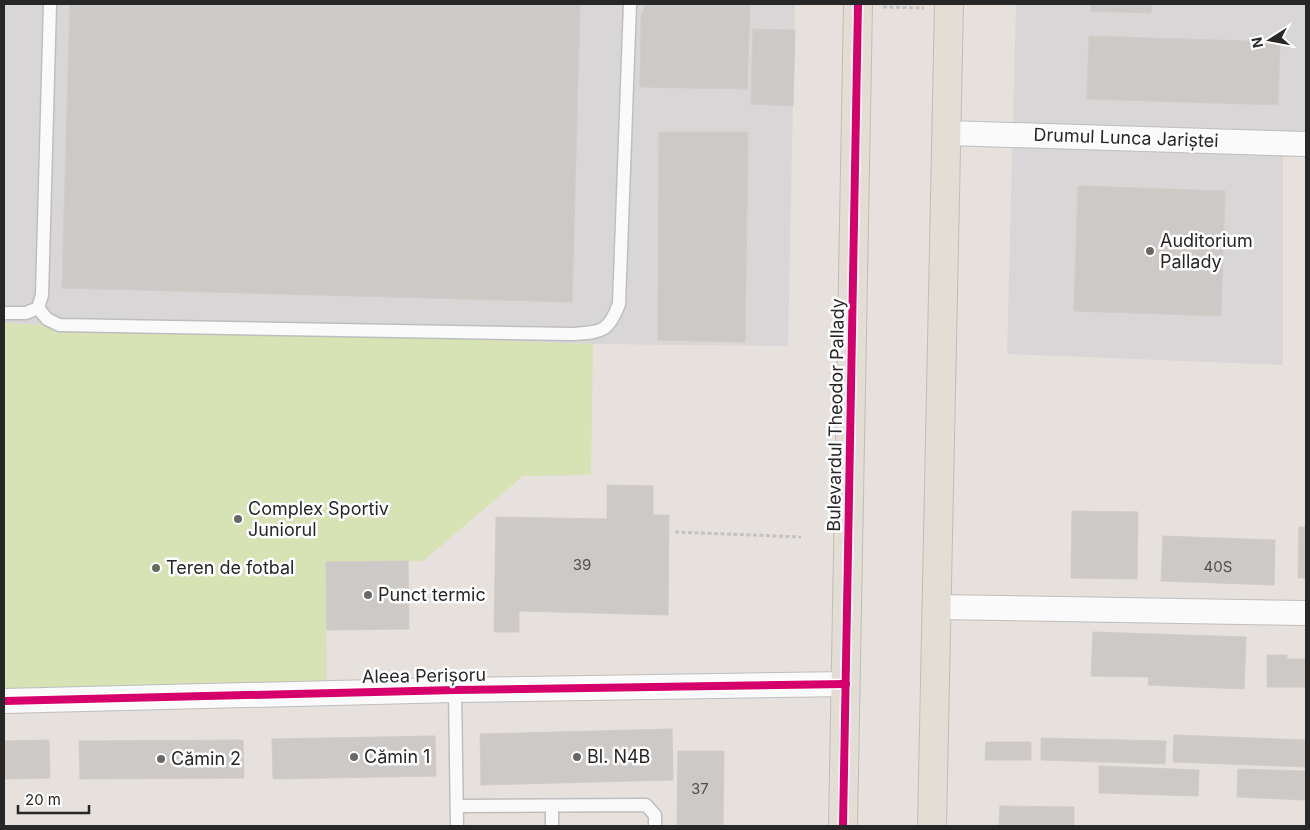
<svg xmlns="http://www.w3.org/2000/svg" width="1310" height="830" viewBox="0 0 1310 830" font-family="Inter,sans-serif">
  <rect width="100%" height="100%" fill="#e6e1dc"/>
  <g fill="#d9d6d8">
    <polygon points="4,4 795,4 788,346 593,344 4,323"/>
    <polygon points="1016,4 1306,4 1306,157 1283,157 1283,365 1007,354"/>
  </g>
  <polygon fill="#d7e2b5" points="4,323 593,344 591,475 523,476 423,561 326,562 327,687 4,688"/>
  <g fill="#ccc9c6" stroke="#d0ccc8">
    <polygon points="70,4 523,4 580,5 572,302 62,288"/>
    <polygon points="646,4 750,4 747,89 640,87 641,16"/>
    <polygon points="1091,4 1152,4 1151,13 1091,11"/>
    <polygon points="753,29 795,30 793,106 751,104"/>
    <polygon points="1089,36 1280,42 1278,105 1087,99"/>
    <polygon points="659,132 748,132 745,342 658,340"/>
    <polygon points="1078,186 1225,191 1221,316 1074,311"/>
    <polygon points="607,485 653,486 653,515 669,515 668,615 519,611 519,632 494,632 496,517 607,519"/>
    <polygon points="1072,511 1138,512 1137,579 1071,578"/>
    <polygon points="1299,527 1306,527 1306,578 1298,578"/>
    <polygon points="1163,536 1275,540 1274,585 1161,581"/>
    <polygon points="408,561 409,629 327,630 326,562"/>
    <polygon points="1093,632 1246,637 1244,689 1148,685 1149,677 1091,676"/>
    <polygon points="1267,655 1287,655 1287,659 1306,659 1306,687 1267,687"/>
    <polygon points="672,729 673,780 481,785 480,734"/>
    <polygon points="1174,735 1306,740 1306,767 1173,762"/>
    <polygon points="435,736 436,776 273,779 272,739"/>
    <polygon points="1041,738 1166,741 1165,764 1041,760"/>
    <polygon points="49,740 50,778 4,779 4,741"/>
    <polygon points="243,740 244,778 80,779 79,741"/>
    <polygon points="986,742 1031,742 1031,760 985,760"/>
    <polygon points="678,751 724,751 723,826 677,826"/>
    <polygon points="1099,766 1199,770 1198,796 1099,793"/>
    <polygon points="1238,769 1306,771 1306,800 1237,797"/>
    <polygon points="1000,806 1074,807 1074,826 999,826"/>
  </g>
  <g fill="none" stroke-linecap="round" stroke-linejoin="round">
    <g stroke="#bfbebe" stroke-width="15">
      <g id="service">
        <path d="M 38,308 L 47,319 L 59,325 L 572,334 C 601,332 608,333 619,304 L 630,4"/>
        <polyline points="4,313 26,313 38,308 42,295 50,4"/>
        <polyline points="455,690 457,826"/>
        <polyline points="457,806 646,805 655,815 655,826"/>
        <polyline points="552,826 552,806"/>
      </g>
    </g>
    <g stroke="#bfbebe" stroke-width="26">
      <g id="minor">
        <polyline points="947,133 1306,144"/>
        <polyline points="936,607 1306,613"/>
        <polyline points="4,701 455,690 846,684"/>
      </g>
    </g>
    <g stroke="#bfbdbb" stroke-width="30">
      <g id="primary">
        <polyline points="843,826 858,4"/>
        <polyline points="932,826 949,4"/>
      </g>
    </g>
    <g stroke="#c4c3c3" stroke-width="3" stroke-dasharray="4 2.5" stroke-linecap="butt">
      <polyline points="883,7 924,8"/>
      <polyline points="675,532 801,537"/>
    </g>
    <use href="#service" stroke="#fbfafa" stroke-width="12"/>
    <use href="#minor" stroke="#fbfafa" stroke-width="24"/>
    <use href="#primary" stroke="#e3ded3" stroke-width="28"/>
    <g stroke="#fff" stroke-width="11">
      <g id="cycleway">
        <polyline points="4,701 455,690 846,684"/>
        <polyline points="843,826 858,4"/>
      </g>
    </g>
    <use href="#cycleway" stroke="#d6006c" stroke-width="8"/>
  </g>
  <g fill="#6a6866" stroke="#fff" stroke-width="2">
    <circle cx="1150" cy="251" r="5"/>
    <circle cx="238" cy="519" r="5"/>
    <circle cx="156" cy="568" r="5"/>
    <circle cx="368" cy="595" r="5"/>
    <circle cx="354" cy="757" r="5"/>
    <circle cx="577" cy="757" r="5"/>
    <circle cx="161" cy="759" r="5"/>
  </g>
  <g text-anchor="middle" stroke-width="5" stroke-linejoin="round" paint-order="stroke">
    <g font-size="15" fill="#515050">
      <text x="582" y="570">39</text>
      <text x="1218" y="572">40S</text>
      <text x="700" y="794">37</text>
    </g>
    <g font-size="18" fill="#272727" stroke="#fff">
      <text transform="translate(1126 138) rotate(2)" y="6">Drumul Lunca Jariștei</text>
      <text transform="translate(836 415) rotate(-89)" y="6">Bulevardul Theodor Pallady</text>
      <text transform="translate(424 676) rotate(-1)" y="6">Aleea Perișoru</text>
    </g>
    <g font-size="18" fill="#272727" stroke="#fff" text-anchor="start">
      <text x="1160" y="247">Auditorium<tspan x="1160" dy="21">Pallady</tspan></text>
      <text x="248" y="515">Complex Sportiv<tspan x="248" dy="21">Juniorul</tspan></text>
      <text x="166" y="574">Teren de fotbal</text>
      <text x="378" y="601">Punct termic</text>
      <text x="364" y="763">Cămin 1</text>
      <text x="587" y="763">Bl. N4B</text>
      <text x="171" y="765">Cămin 2</text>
    </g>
  </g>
  <rect width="1310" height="830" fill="none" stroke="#272727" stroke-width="10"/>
  <g transform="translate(1270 40) rotate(259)" stroke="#ffffff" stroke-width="4" paint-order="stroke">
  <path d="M0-4L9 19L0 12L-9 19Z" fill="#272727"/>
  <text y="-8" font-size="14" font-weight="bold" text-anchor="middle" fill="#272727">N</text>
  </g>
  <path d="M18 805v8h71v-8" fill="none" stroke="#272727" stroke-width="2.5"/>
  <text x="25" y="805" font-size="15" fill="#272727" stroke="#ffffff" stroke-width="4" paint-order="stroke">20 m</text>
</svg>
